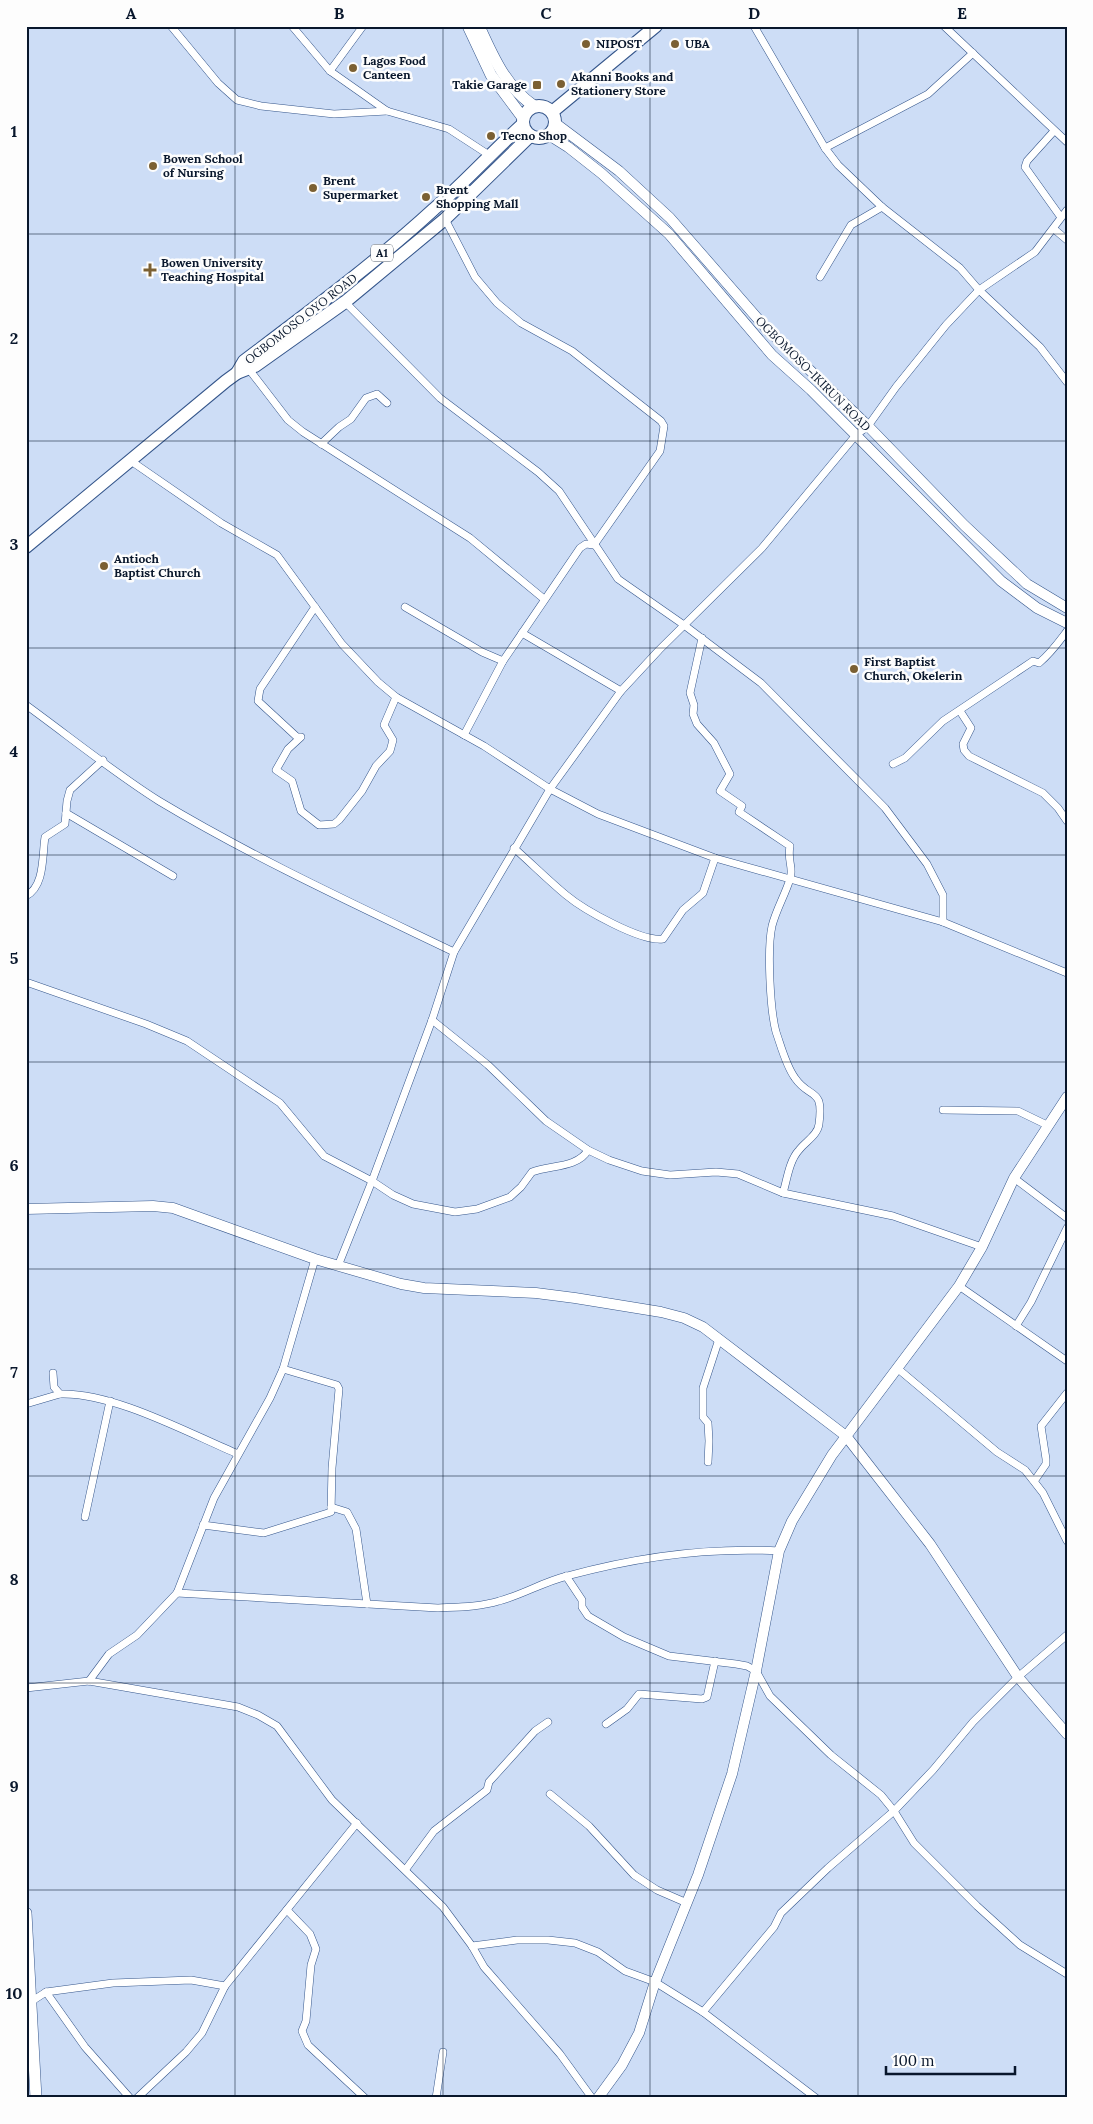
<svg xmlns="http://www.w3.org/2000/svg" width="1093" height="2124" viewBox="0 0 1093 2124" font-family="Lora,serif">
  <rect width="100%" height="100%" fill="#cdddf6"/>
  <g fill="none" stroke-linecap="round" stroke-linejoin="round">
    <g stroke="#35568b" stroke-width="8">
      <g id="street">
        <polyline points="171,26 218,83 237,100 261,106 334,114 387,111"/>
        <polyline points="292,26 330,71 387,111 449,129 489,155"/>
        <polyline points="754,26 825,148 838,165 882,207 960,268 979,290 1040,347 1067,382"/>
        <polyline points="944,26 1067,142"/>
        <polyline points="330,71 363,26"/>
        <polyline points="1054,131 1027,161 1025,167 1060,216"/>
        <polyline points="825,148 928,94 973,53"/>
        <polyline points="445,219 475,277 497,303 521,323 572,351 661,421 664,426 660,451 594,545 586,544 580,548 503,661 464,735"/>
        <polyline points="1054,229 1067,240"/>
        <polyline points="820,277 851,225 882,207"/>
        <polyline points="345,302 440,398 538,472 559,491 618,579 684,625 761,683 885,808 927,864 943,895 943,922"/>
        <polyline points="248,368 288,420 303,432 470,538 544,599"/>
        <polyline points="321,444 339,427 351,419 366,398 377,394 387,403"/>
        <polyline points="131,461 221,523 277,555 342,644 378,682 396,697 484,746 550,789 621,691 659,650 762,548 856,435 868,426 896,387 946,325 979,290 1035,252 1067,210"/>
        <polyline points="315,607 260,689 258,701 297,737 301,737 288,749 276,770 292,781 301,811 319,825 334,824 339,820 362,791 376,766 390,751 393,740 384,725 396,697"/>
        <polyline points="405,607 482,652 503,661"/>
        <polyline points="522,633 621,691"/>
        <path d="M 702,638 L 690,693 L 694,705 L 693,714 L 697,724 L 714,743 L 730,774 L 720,791 L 742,806 L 739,812 L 790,846 C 787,861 794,868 790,879 C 785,895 776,910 772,926 C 767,949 770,1009 776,1032 C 781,1046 786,1066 795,1078 C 810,1100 824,1086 819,1124 C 818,1135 805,1142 799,1150 C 789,1161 787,1180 783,1193"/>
        <path d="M 26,705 C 70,737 113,772 159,801 C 254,858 354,904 454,952"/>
        <polyline points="960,711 971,728 963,744 964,750 969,756 1043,793 1058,808 1067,821"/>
        <path d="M 893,764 L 905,758 L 943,721 L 1033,661 L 1039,663 C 1051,653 1058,643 1067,631"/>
        <polyline points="66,813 173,876"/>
        <path d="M 514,848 C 532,864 548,880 566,895 C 584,910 641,942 663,939 L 683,910 L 703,893 L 715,858"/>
        <path d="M 26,896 C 45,886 42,856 45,837 L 65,824 L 67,801 L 70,790 L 103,760"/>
        <path d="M 26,982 L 146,1024 L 187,1041 L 280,1103 L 324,1156 L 372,1181 L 393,1195 L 413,1204 L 455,1212 L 477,1209 L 510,1197 L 521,1187 L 532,1172 C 550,1165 578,1168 588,1150"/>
        <polyline points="432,1020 488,1065 546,1121 588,1150 609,1160 642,1171 670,1175 716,1172 738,1174 783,1193 893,1216 982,1247"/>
        <polyline points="943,1110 1018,1111 1047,1125"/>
        <polyline points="1014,1178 1067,1218"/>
        <polyline points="338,1266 372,1181 432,1020 454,952 550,789 598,814 715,858 943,922 1067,973"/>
        <polyline points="959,1286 1067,1361"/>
        <polyline points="1016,1326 1031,1302 1067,1228"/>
        <polyline points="897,1368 997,1452 1025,1470 1043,1493 1067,1541"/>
        <path d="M 53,1373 L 54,1387 L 60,1394 C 113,1392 188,1433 238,1454"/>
        <polyline points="26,1404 60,1394"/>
        <polyline points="708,1462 709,1441 708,1423 703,1417 703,1388 719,1339"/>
        <polyline points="1035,1480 1046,1464 1046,1459 1041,1426 1067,1393"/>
        <polyline points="331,1507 347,1512 356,1529 367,1604"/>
        <polyline points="85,1517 110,1401"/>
        <polyline points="203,1525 264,1533 331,1512 332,1468 339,1389 337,1385 283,1369"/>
        <polyline points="566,1576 582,1600 582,1607 588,1616 624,1637 669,1656 736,1664 747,1666 756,1671 770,1696 831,1755 881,1795 894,1811 914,1843 977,1906 1020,1945 1067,1974"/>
        <path d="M 177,1593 L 438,1608 C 458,1607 479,1607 499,1601 C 522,1595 543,1582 567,1576 C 636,1557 707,1547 779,1551"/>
        <polyline points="89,1681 109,1654 137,1635 177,1593 214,1498 270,1398 283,1369 315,1259"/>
        <polyline points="26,1688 89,1681 238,1707 258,1715 277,1726 332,1800 443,1907 472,1946 484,1967 560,2054 592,2098"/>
        <polyline points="606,1724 627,1709 639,1694 702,1699 707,1697 715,1661"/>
        <polyline points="550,1794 589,1826 634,1875 657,1890 687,1903"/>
        <polyline points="406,1869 434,1831 487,1790 489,1782 535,1731 548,1722"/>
        <polyline points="287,1910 310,1934 316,1949 311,1965 306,2021 302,2031 308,2045 365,2098"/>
        <polyline points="472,1946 517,1940 548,1940 575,1943 598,1952 625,1971 655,1982 703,2012 816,2098"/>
        <polyline points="46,1992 85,2047 130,2098"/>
        <polyline points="29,2003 46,1992 113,1983 191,1980 225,1986"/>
        <polyline points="703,2012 774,1927 781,1913 828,1868 894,1811 933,1770 973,1722 1018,1677 1067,1635"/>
        <polyline points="137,2098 186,2052 202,2033 225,1986 357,1823"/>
        <polyline points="436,2098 443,2052"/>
      </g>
    </g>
    <g stroke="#35568b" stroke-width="11">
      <g id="secondary">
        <polyline points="555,123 619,171 670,218 765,327 868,426 964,525 1027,584 1067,608"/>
        <polyline points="549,135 568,147 601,173 669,234 772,355 811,390 1001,581 1037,608 1067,623"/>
        <polyline points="26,1209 153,1206 173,1208 315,1259 401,1284 424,1288 536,1293 575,1298 661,1312 684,1318 703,1327 846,1436 930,1544 1018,1677 1067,1734"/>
        <polyline points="598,2098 622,2065 639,2033 655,1982 698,1875 732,1774 756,1671 779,1551 792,1521 832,1455 959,1286 982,1247 1014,1178 1067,1097"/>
      </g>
    </g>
    <g stroke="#35568b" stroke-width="12">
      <g id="primary">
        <polyline points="468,26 491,75 523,118"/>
        <path d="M 479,26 C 493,57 506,87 534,106"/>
        <polyline points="26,1913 36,2098"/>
      </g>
    </g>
    <g stroke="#35568b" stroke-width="14">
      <g id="highway">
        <circle cx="539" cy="122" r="16"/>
        <polyline points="552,112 656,26"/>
        <path d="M 237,373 L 244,361 C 309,312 374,264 434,209 C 465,182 492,152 522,125"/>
        <polyline points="26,547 226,381 237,373 255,366 345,302 445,219 530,136"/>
      </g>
    </g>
    <use href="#street" stroke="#fff" stroke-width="7"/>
    <use href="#secondary" stroke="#fff" stroke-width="10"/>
    <use href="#primary" stroke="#fff" stroke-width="11"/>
    <use href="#highway" stroke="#fff" stroke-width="12"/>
  </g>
  <path fill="none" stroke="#09172c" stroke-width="1" stroke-opacity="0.55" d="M 235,26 L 235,2098M 443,26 L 443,2098M 650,26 L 650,2098M 858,26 L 858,2098M 26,234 L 1067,234M 26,441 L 1067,441M 26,648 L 1067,648M 26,855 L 1067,855M 26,1062 L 1067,1062M 26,1269 L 1067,1269M 26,1476 L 1067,1476M 26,1683 L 1067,1683M 26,1890 L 1067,1890"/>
  <g fill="#7b6033" stroke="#fdfdfd" stroke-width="2">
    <circle cx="586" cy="44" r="5"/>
    <circle cx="675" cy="44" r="5"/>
    <circle cx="353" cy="68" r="5"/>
    <circle cx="561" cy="84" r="5"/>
    <rect x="532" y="80" width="10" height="10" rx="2.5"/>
    <circle cx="491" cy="136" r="5"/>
    <circle cx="153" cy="166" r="5"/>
    <circle cx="313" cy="188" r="5"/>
    <circle cx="426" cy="197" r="5"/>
    <path d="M147.5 262.5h5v5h5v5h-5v5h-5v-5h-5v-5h5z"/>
    <circle cx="104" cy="566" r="5"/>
    <circle cx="854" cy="669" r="5"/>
  </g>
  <g text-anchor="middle" stroke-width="5" stroke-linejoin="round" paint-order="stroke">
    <rect fill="#fdfdfd" stroke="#525c6b" stroke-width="1" x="371" y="244.5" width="22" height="17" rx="4"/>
    <g font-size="11" font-weight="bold" fill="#09172c">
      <text x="382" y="257">A1</text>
    </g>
    <g font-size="12" font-weight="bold" fill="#09172c" stroke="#fdfdfd" text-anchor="start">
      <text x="596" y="48">NIPOST</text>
      <text x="685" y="48">UBA</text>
      <text x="363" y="65">Lagos Food<tspan x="363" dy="14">Canteen</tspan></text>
      <text x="571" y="81">Akanni Books and<tspan x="571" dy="14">Stationery Store</tspan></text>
      <text x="527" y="89" text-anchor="end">Takie Garage</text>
      <text x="501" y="140">Tecno Shop</text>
      <text x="163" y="163">Bowen School<tspan x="163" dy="14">of Nursing</tspan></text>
      <text x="323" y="185">Brent<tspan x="323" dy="14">Supermarket</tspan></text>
      <text x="436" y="194">Brent<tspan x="436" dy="14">Shopping Mall</tspan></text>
      <text x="161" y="267">Bowen University<tspan x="161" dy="14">Teaching Hospital</tspan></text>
      <text x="114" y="563">Antioch<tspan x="114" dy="14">Baptist Church</tspan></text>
      <text x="864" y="666">First Baptist<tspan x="864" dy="14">Church, Okelerin</tspan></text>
    </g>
    <g font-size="12" fill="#09172c" stroke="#fdfdfd">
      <text transform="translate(301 319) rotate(-38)" y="4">OGBOMOSO OYO ROAD</text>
      <text transform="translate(813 374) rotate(45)" y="4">OGBOMOSO-IKIRUN ROAD</text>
    </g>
  </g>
  <rect width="1093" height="2124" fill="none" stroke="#fdfdfd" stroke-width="55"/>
  <path d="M886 2066v8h129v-8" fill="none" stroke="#09172c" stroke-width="2.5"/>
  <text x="893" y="2066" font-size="15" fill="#09172c" stroke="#fdfdfd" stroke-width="4" paint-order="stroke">100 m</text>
  <rect x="28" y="28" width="1038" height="2068" fill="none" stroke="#09172c" stroke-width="2"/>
  <g font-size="16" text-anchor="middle" font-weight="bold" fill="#09172c">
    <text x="131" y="19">A</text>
    <text x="339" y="19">B</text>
    <text x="546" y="19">C</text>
    <text x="754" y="19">D</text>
    <text x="962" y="19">E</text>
    <text x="14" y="137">1</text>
    <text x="14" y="344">2</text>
    <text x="14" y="550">3</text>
    <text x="14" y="757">4</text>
    <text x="14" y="964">5</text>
    <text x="14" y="1171">6</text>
    <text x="14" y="1378">7</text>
    <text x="14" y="1585">8</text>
    <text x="14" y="1792">9</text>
    <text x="14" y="1999">10</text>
  </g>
</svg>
